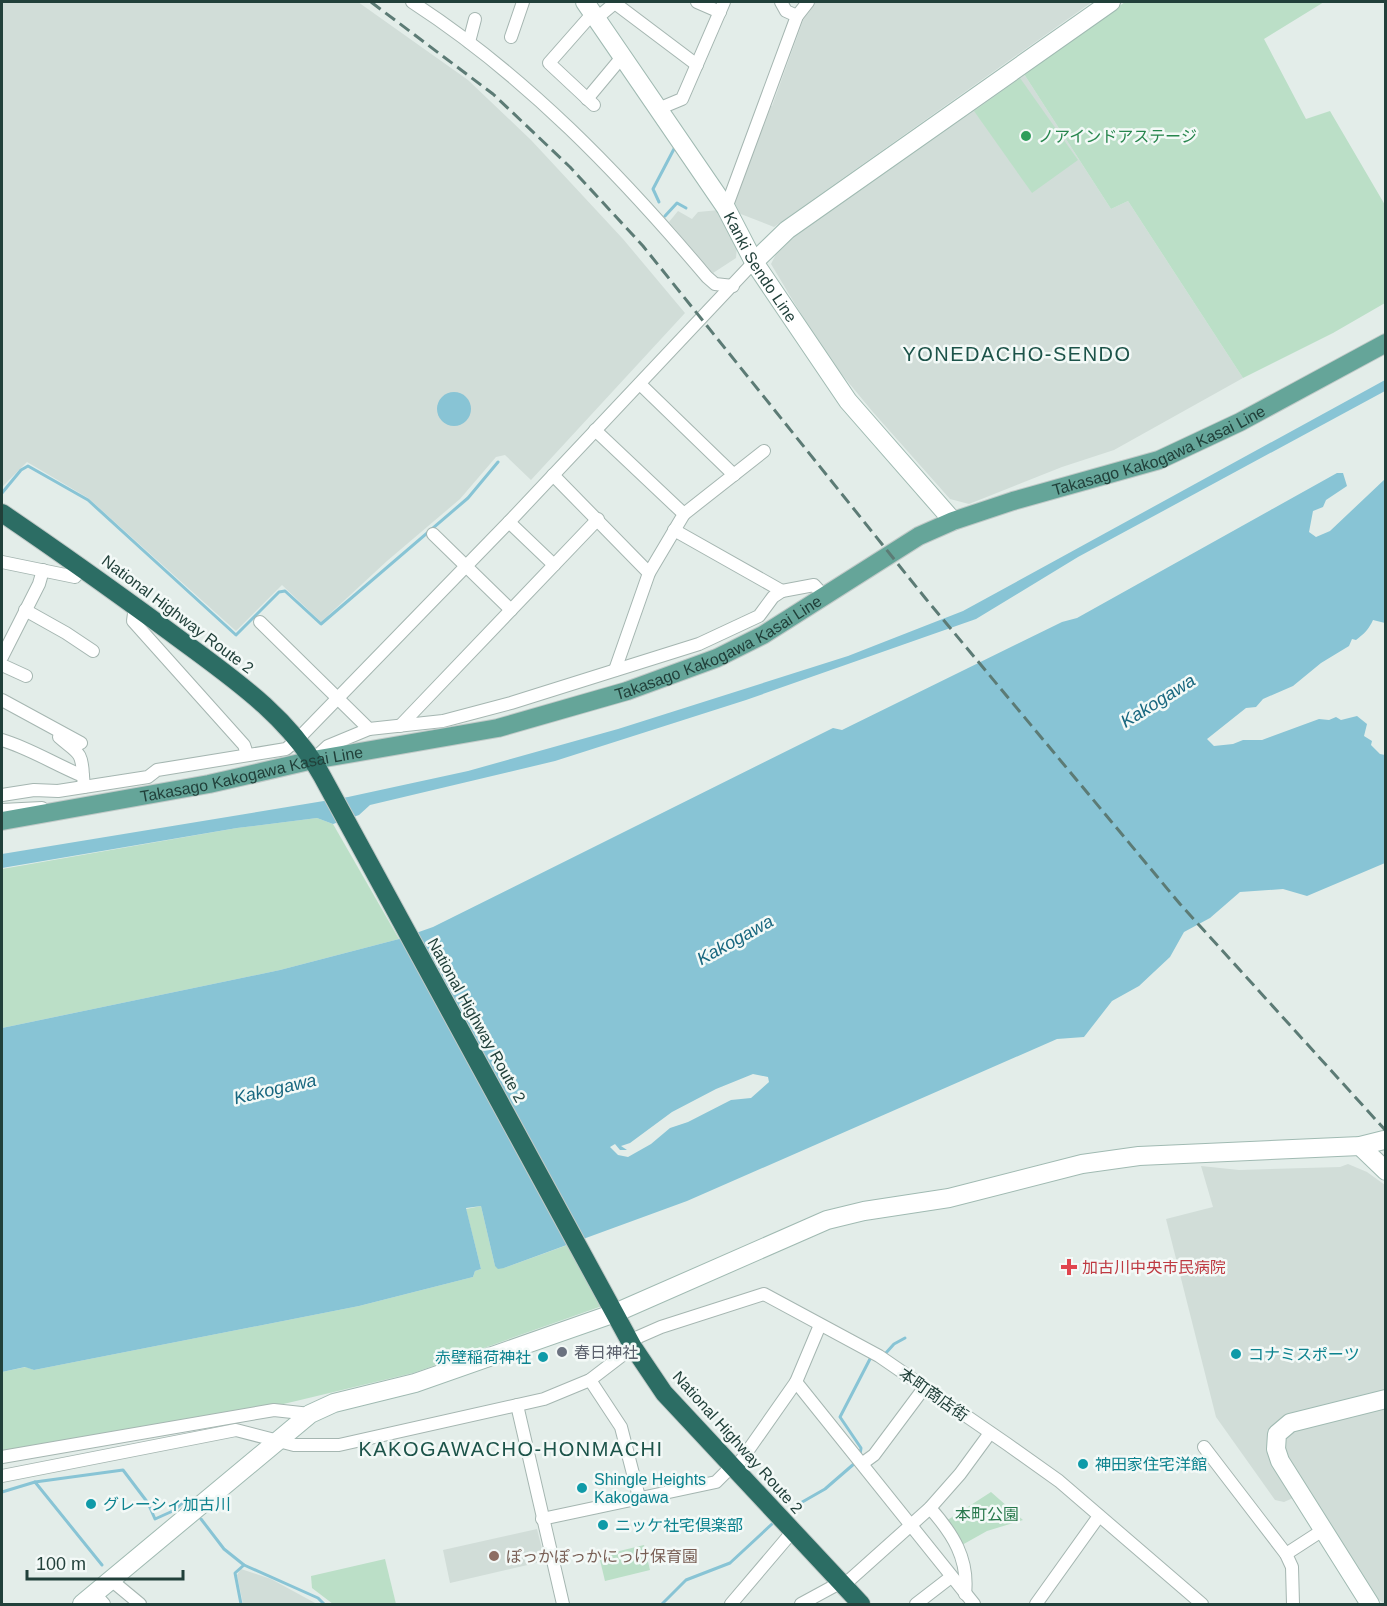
<svg xmlns="http://www.w3.org/2000/svg" width="1387" height="1606" viewBox="0 0 1387 1606" font-family="Arial,'Noto Sans JP',sans-serif">
  <rect width="100%" height="100%" fill="#e3ede9"/>
  <g fill="#d1ddd8">
    <polygon points="2,2 358,2 468,80 531,140 623,239 685,313 531,480 505,455 496,457 460,499 387,561 321,622 282,585 236,631 88,498 27,462 2,487"/>
    <polygon points="815,2 1092,2 774,227 733,211 730,205 767,105 772,106 805,15"/>
    <polygon points="1024,74 1111,209 1128,201 1243,378 1114,450 1062,467 969,504 950,499 872,411 825,354 771,264 776,254 773,251"/>
    <polygon points="719,210 737,246 736,258 713,273 669,222 678,211 692,219 698,212"/>
    <polygon points="1348,1164 1367,1172 1385,1185 1385,1604 1372,1595 1293,1498 1284,1502 1275,1500 1216,1417 1166,1219 1213,1207 1201,1166 1239,1170 1340,1167"/>
    <polygon points="537,1529 545,1561 450,1583 443,1550"/>
    <polygon points="241,1569 271,1579 317,1604 243,1604 237,1575"/>
  </g>
  <g fill="#bbdfc7">
    <polygon points="1125,2 1324,2 1264,39 1306,119 1330,111 1385,205 1385,303 1333,333 1243,378 1128,201 1111,209 1024,74"/>
    <polygon points="1020,78 1078,160 1032,193 974,111"/>
    <polygon points="317,818 333,824 399,939 280,970 2,1028 2,869 237,828"/>
    <polygon points="481,1206 495,1266 504,1268 573,1243 605,1305 413,1373 271,1407 2,1457 2,1362 2,1372 26,1367 34,1370 359,1306 473,1277 475,1271 481,1269 466,1209"/>
    <polygon points="991,1492 1023,1520 987,1531 962,1545 946,1521"/>
    <polygon points="644,1545 650,1570 605,1581 599,1556"/>
    <polygon points="385,1559 396,1604 333,1604 312,1588 311,1576"/>
  </g>
  <g fill="#88c4d5" fill-rule="evenodd">
    <polygon points="1385,380 1385,391 1078,557 976,619 746,700 555,761 370,805 359,815 333,824 317,818 237,828 2,868 2,854 348,797 468,771 618,729 848,656 963,611"/>
    <circle cx="454" cy="409" r="17"/>
    <path d="M 1337,473 L 1343,473 L 1347,486 L 1326,500 L 1323,507 L 1313,511 L 1309,532 L 1316,537 L 1330,531 L 1385,479 L 1385,623 L 1373,620 C 1369,629 1364,634 1356,640 L 1352,639 L 1349,646 L 1321,663 L 1293,686 L 1263,699 L 1256,707 L 1246,708 L 1207,739 L 1214,746 L 1233,744 L 1243,740 L 1262,740 L 1319,719 L 1329,720 L 1336,717 L 1341,720 L 1357,716 L 1367,724 L 1364,736 L 1372,741 L 1371,745 L 1380,754 L 1385,755 L 1385,863 L 1307,896 L 1283,889 L 1240,892 L 1210,918 L 1184,932 L 1170,957 L 1139,986 L 1112,1001 L 1084,1037 L 1057,1039 L 687,1201 L 504,1268 L 498,1269 L 495,1266 L 481,1206 L 466,1208 L 481,1269 L 475,1271 L 473,1277 L 359,1306 L 34,1370 L 25,1367 L 2,1372 L 2,1028 L 280,970 L 399,939 L 433,927 L 833,728 L 842,730 L 1062,622 L 1077,618 ZM 753,1074 L 768,1077 L 769,1082 L 751,1098 L 731,1100 L 688,1122 L 670,1128 L 651,1144 L 628,1157 L 618,1155 L 610,1147 L 615,1144 L 620,1150 L 627,1150 L 621,1146 L 630,1143 L 672,1112 L 716,1089 Z"/>
  </g>
  <g fill="none" stroke-linecap="round" stroke-linejoin="round">
    <g stroke="#88c4d5" stroke-width="3">
      <polyline points="659,202 653,189 675,147"/>
      <polyline points="665,216 677,203 686,208"/>
      <polyline points="2,493 21,470 28,466 88,500 236,635 279,592 285,591 321,624 468,498 498,462"/>
      <polyline points="885,1354 894,1344 905,1338"/>
      <polyline points="860,1455 861,1448 840,1417 871,1357"/>
      <polyline points="35,1482 123,1470 148,1503 155,1519 175,1510 182,1503 188,1503"/>
      <polyline points="2,1492 35,1482 102,1565"/>
      <polyline points="790,1509 825,1489 855,1463"/>
      <polyline points="201,1519 224,1549 244,1565 318,1598 324,1604"/>
      <polyline points="241,1604 235,1573 244,1565"/>
      <polyline points="662,1604 686,1580 730,1563 772,1524"/>
    </g>
    <g stroke="#a5b6b1" stroke-width="14">
      <g id="street">
        <path d="M 412,2 C 526,76 620,174 707,277 L 715,284 L 733,286"/>
        <polyline points="697,2 720,12"/>
        <polyline points="781,2 786,11 797,16"/>
        <polyline points="616,4 697,65"/>
        <polyline points="593,13 549,63 594,105"/>
        <polyline points="597,18 616,2"/>
        <polyline points="511,37 523,2"/>
        <polyline points="469,42 475,19"/>
        <polyline points="587,99 622,57"/>
        <polyline points="658,109 682,99 724,2"/>
        <polyline points="726,208 797,16 808,2"/>
        <polyline points="640,384 734,475"/>
        <polyline points="595,430 684,514 649,573 615,670"/>
        <polyline points="553,475 649,573"/>
        <polyline points="684,514 764,451"/>
        <polyline points="509,522 554,565"/>
        <polyline points="433,534 511,610"/>
        <polyline points="2,562 75,577 82,567"/>
        <polyline points="782,591 814,585 824,596"/>
        <polyline points="135,606 133,621 244,745 247,754"/>
        <polyline points="25,610 66,633 93,651"/>
        <polyline points="260,622 369,729 443,721 511,703 699,644 759,616 773,597 782,591 674,530"/>
        <polyline points="2,657 39,584 43,570"/>
        <polyline points="2,665 26,676"/>
        <polyline points="2,700 81,743"/>
        <polyline points="400,726 598,519"/>
        <path d="M 59,737 C 77,753 82,750 83,776"/>
        <path d="M 2,740 C 29,748 56,765 83,776 L 84,787"/>
        <polyline points="314,759 328,746 369,729"/>
        <polyline points="2,795 34,790 58,791 148,777 157,770 286,749 298,739 509,522 754,262"/>
        <polyline points="2,810 42,808"/>
        <polyline points="629,1341 661,1327 764,1294 879,1356 1007,1444 1059,1481 1202,1604"/>
        <polyline points="590,1380 621,1427 639,1497"/>
        <polyline points="796,1382 974,1604"/>
        <polyline points="517,1405 563,1604"/>
        <polyline points="1204,1447 1286,1554 1292,1567 1293,1604"/>
        <polyline points="2,1457 274,1410 310,1414"/>
        <polyline points="863,1463 874,1455 924,1388"/>
        <polyline points="735,1469 796,1382 820,1325"/>
        <polyline points="2,1476 236,1430 294,1445 339,1445 544,1399 590,1380 633,1347"/>
        <path d="M 930,1508 C 953,1534 969,1559 965,1594"/>
        <polyline points="542,1519 716,1482 729,1469"/>
        <polyline points="1286,1554 1323,1530"/>
        <polyline points="111,1580 140,1604"/>
        <polyline points="95,1594 104,1604"/>
        <polyline points="731,1604 793,1531"/>
        <polyline points="801,1604 836,1585 844,1585 930,1508 960,1474 990,1433"/>
        <polyline points="916,1604 951,1577"/>
        <polyline points="1036,1604 1099,1516"/>
      </g>
    </g>
    <g stroke="#a0bab2" stroke-width="20">
      <g id="secondary">
        <path id="s1" d="M 585,2 L 726,208 L 754,262 L 848,401 L 953,521"/>
        <polyline points="754,262 787,230 1111,2"/>
        <polyline points="1360,1146 1386,1171"/>
        <polyline points="82,1604 310,1414 334,1403 415,1383 615,1313 827,1220 864,1211 949,1198 1082,1164 1139,1156 1360,1146 1384,1140"/>
        <polyline points="1370,1604 1280,1461 1276,1449 1277,1434 1290,1423 1386,1399"/>
      </g>
    </g>
    <g stroke="#c1cac8" stroke-width="20">
      <g id="primary">
        <path id="s2" d="M 2,821 L 209,784 L 313,760 L 498,728 L 627,691 L 717,658 L 763,635 L 919,536 L 953,521 L 1013,501 L 1159,460 L 1240,422 L 1386,343"/>
      </g>
    </g>
    <g stroke="#c1cac8" stroke-width="20">
      <path id="highway" d="M 2,513 C 58,551 114,591 170,632 C 226,674 287,713 322,776 L 633,1347 L 664,1393 L 861,1604"/>
    </g>
    <use href="#street" stroke="#fff" stroke-width="12"/>
    <use href="#secondary" stroke="#fff" stroke-width="18"/>
    <use href="#primary" stroke="#65a599" stroke-width="18"/>
    <use href="#highway" stroke="#2c6d64" stroke-width="18"/>
    <polyline stroke="#5c7b75" stroke-width="3" stroke-dasharray="12 6" stroke-linecap="butt" points="371,2 493,94 570,167 643,246 926,599 1180,904 1386,1131"/>
  </g>
  <circle fill="#2e9e5b" stroke="#f3f9f7" stroke-width="2" cx="1026" cy="136" r="6"/>
  <path fill="#e0444e" stroke="#f3f9f7" stroke-width="2" d="M1066 1258h6v6h6v6h-6v6h-6v-6h-6v-6h6z"/>
  <circle fill="#6b7280" stroke="#f3f9f7" stroke-width="2" cx="562" cy="1352" r="6"/>
  <g fill="#0f9aa8" stroke="#f3f9f7" stroke-width="2">
    <circle cx="1236" cy="1354" r="6"/>
    <circle cx="543" cy="1357" r="6"/>
    <circle cx="1083" cy="1464" r="6"/>
    <circle cx="582" cy="1488" r="6"/>
    <circle cx="91" cy="1504" r="6"/>
    <circle cx="603" cy="1525" r="6"/>
  </g>
  <circle fill="#8d6e63" stroke="#f3f9f7" stroke-width="2" cx="494" cy="1556" r="6"/>
  <g text-anchor="middle" stroke-width="5" stroke-linejoin="round" paint-order="stroke">
    <g font-size="16" fill="#27864d" stroke="#f3f9f7" text-anchor="start">
      <text x="1038" y="142">ノアインドアステージ</text>
    </g>
    <g font-size="16" fill="#21403a" stroke="#f3f9f7">
      <text dy="6" stroke="none"><textPath href="#s1" startOffset="318">Kanki Sendo Line</textPath></text>
      <text dy="6" stroke="none"><textPath href="#s2" startOffset="1226">Takasago Kakogawa Kasai Line</textPath></text>
      <text transform="translate(178 614) rotate(37)" y="6">National Highway Route 2</text>
      <text dy="6" stroke="none"><textPath href="#s2" startOffset="740">Takasago Kakogawa Kasai Line</textPath></text>
      <text dy="6" stroke="none"><textPath href="#s2" startOffset="254">Takasago Kakogawa Kasai Line</textPath></text>
      <text transform="translate(477 1020) rotate(61)" y="6">National Highway Route 2</text>
      <text transform="translate(934 1394) rotate(35)" y="6">本町商店街</text>
      <text transform="translate(738 1442) rotate(48)" y="6">National Highway Route 2</text>
    </g>
    <g font-size="16" fill="#be3a42" stroke="#f3f9f7" text-anchor="start">
      <text x="1082" y="1273">加古川中央市民病院</text>
    </g>
    <g font-size="16" fill="#5b616d" stroke="#f3f9f7" text-anchor="start">
      <text x="574" y="1358">春日神社</text>
    </g>
    <g font-size="16" fill="#0d838f" stroke="#f3f9f7" text-anchor="start">
      <text x="1248" y="1360">コナミスポーツ</text>
      <text x="531" y="1363" text-anchor="end">赤壁稲荷神社</text>
      <text x="1095" y="1470">神田家住宅洋館</text>
      <text x="594" y="1485">Shingle Heights<tspan x="594" dy="18">Kakogawa</tspan></text>
      <text x="103" y="1510">グレーシィ加古川</text>
      <text x="615" y="1531">ニッケ社宅倶楽部</text>
    </g>
    <g font-size="16" fill="#29794d" stroke="#f3f9f7">
      <text x="987" y="1520">本町公園</text>
    </g>
    <g font-size="16" fill="#785e54" stroke="#f3f9f7" text-anchor="start">
      <text x="506" y="1562">ぽっかぽっかにっけ保育園</text>
    </g>
    <g font-size="18" font-style="italic" fill="#18677f" stroke="#f3f9f7">
      <text transform="translate(1158 701) rotate(-32)" y="6">Kakogawa</text>
      <text transform="translate(735 940) rotate(-29)" y="6">Kakogawa</text>
      <text transform="translate(275 1089) rotate(-13)" y="6">Kakogawa</text>
    </g>
    <g font-size="20" letter-spacing="1.5" fill="#1c5349" stroke="#f3f9f7">
      <text x="1017" y="361">YONEDACHO-SENDO</text>
      <text x="511" y="1456">KAKOGAWACHO-HONMACHI</text>
    </g>
  </g>
  <rect width="1387" height="1606" fill="none" stroke="#21403a" stroke-width="6"/>
  <path d="M27 1570v9h156v-9" fill="none" stroke="#21403a" stroke-width="3"/>
  <text x="36" y="1570" font-size="18" fill="#21403a" stroke="#f3f9f7" stroke-width="4.5" paint-order="stroke">100 m</text>
</svg>
